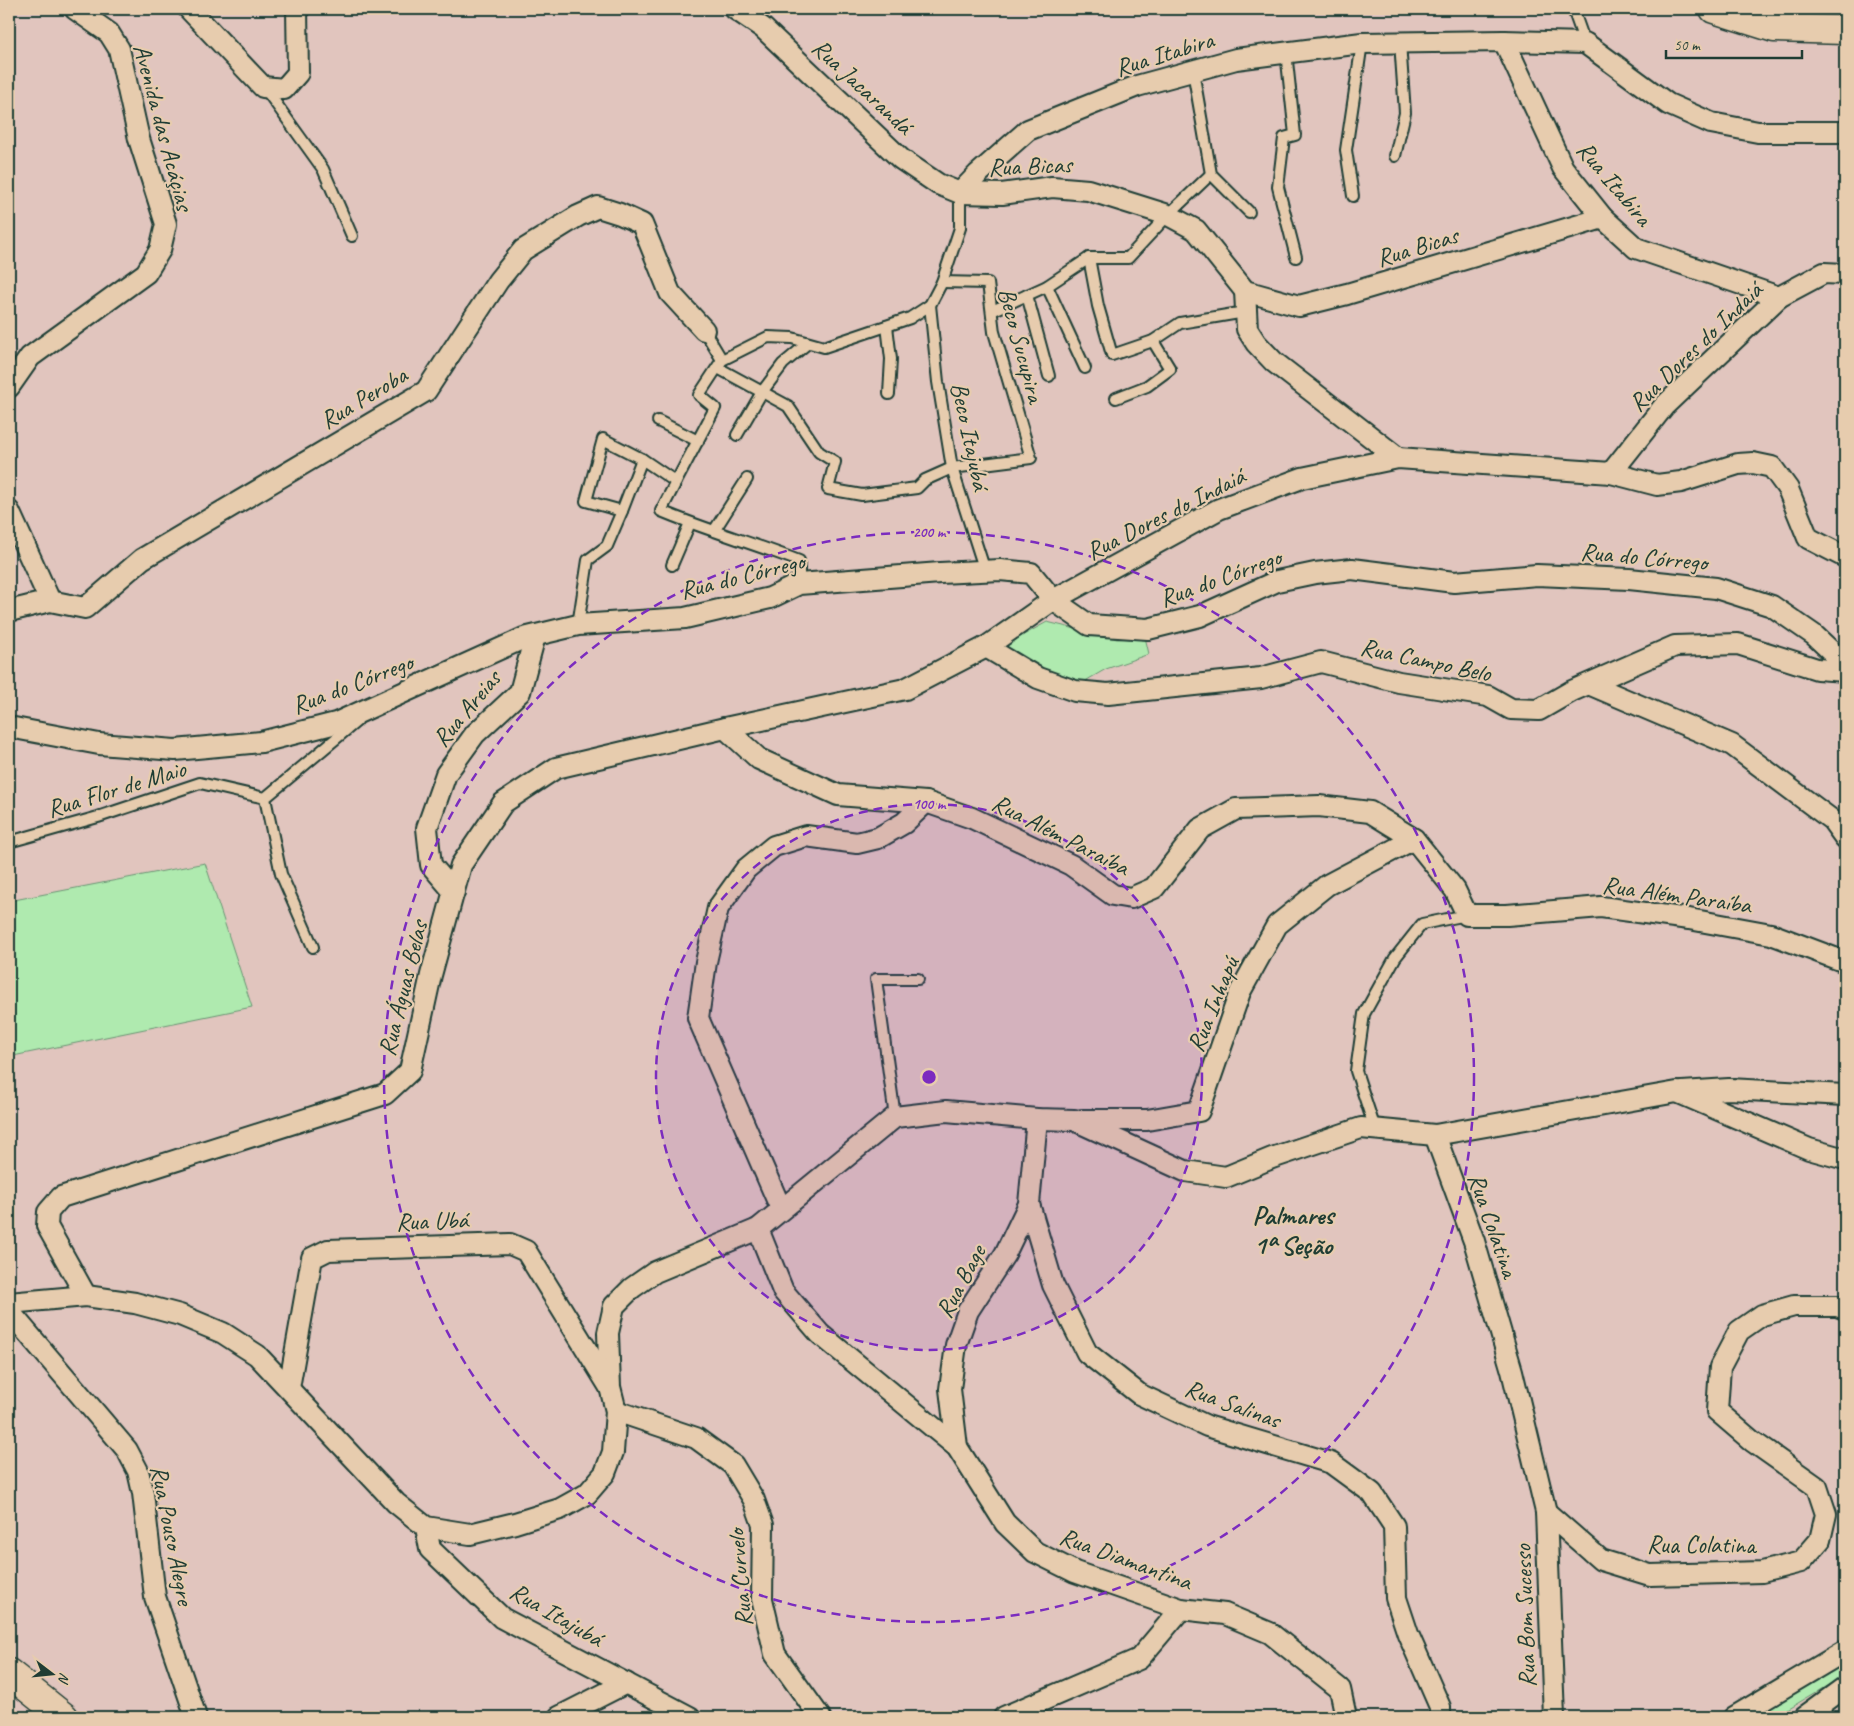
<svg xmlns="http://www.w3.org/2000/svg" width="1854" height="1726" viewBox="0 0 1854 1726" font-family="Caveat,sans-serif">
  <rect width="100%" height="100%" fill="#e1c5be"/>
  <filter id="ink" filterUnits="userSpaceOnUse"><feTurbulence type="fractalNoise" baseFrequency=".02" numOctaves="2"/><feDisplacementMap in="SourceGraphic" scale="10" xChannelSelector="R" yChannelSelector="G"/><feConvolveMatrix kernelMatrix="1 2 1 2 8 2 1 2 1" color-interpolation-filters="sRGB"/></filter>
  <g filter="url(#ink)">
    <g fill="#afeaaf" stroke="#679472">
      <polygon points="1047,622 1117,639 1145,637 1149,654 1106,669 1080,684 1045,673 1002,647"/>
      <polygon points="205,863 252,1007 13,1056 9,1054 9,901"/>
      <polygon points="1845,1661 1845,1675 1788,1709 1779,1717 1742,1717"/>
    </g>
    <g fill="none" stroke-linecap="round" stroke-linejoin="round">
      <g stroke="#1f3d34" stroke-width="14">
        <g id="lane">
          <polyline points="1573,9 1585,43"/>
          <polyline points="1286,52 1295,135 1284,138 1278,187 1296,257"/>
          <polyline points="1193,71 1211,174 1249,212"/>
          <polyline points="264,87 323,169 352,236"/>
          <polyline points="1395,156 1405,113 1400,42"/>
          <polyline points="1353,196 1346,150 1362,43"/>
          <polyline points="1089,258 1098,306 1112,355 1153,341 1180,323 1245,312"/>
          <polyline points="1047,286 1085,368"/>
          <polyline points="1027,295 1049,376"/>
          <polyline points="930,305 938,382 952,468 985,571"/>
          <polyline points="992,311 1047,286 1089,258 1128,258 1168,215 1211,174"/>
          <polyline points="887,326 891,359 889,394"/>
          <polyline points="704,330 722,360"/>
          <polyline points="718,368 788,406 819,452 835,462 828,489 862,495 917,488 925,480 952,468 1031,458 994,332 988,283 942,282"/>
          <polyline points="1116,398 1147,386 1170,369 1153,341"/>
          <polyline points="658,421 698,441"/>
          <polyline points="737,435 762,392 783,364 808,343"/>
          <path d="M 676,482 L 661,511 C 706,530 753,543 799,561 L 799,584"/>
          <polyline points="622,511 586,501 603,439 642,459"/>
          <polyline points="714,531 747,479"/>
          <polyline points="672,565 690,523"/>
          <polyline points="578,625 588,560 607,546 622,511 642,459 676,482 715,408 699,395 722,360 768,337 792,338 824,347 910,318 930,305 942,282 960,228 960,193"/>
          <polyline points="9,842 98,817 200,783 265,798"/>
          <polyline points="313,947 281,874 265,798 357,721"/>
          <polyline points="895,1117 876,979 918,979"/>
          <polyline points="1375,1129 1356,1071 1364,1014 1395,958 1422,924 1467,915"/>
        </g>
      </g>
      <g stroke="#1f3d34" stroke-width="24">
        <g id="street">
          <polyline points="189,9 263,87 284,89 298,73 297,9"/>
          <polyline points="735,9 763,28 901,159 938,184 960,193 1002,194 1052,187 1088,190 1168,215 1196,230 1245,291 1299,306 1347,294 1603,218"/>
          <polyline points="1504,41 1563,168 1603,218 1636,248 1779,297"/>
          <polyline points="960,193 978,174 1028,130 1137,86 1236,59 1362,43 1504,41 1585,43 1668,104 1711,123 1758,132 1845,132"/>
          <polyline points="1245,291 1247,329 1256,343 1274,362 1398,458"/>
          <polyline points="9,387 30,357 146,273 160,250 166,224 139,139 119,49 109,33 75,9"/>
          <polyline points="1611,473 1657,485 1681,482 1738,464 1753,463 1772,467 1788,489 1808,538 1845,557"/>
          <polyline points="9,511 50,601"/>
          <polyline points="9,611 50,601 85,608 142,559 426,391 498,281 523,250 578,216 598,207 620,214 642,224 670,293 704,330"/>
          <polyline points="986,647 1038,678 1075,691 1108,694 1261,678 1321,662 1399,682 1488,696 1511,709 1539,710 1572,691 1675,646 1738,644 1817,669 1845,671"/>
          <polyline points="1591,685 1732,745 1832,820 1845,838"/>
          <polyline points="9,727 99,744 175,750 261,742 336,723 524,638 578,625 685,618 770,598 799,584 940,573 1000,570 1031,573 1053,600 1089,625 1148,629 1200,616 1277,581 1315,573 1352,569 1454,582 1537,575 1629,579 1716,588 1772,606 1814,635 1845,664"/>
          <polyline points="725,728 759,759 838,795 926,802 972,818 1071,865 1113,895 1131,898 1154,888 1200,829 1236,809 1319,806 1370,812 1414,839 1455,890 1467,915 1507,915 1601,907 1689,919 1771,934 1845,962"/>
          <polyline points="454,892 431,865 427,828 446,774 475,734 520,692 535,636"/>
          <polyline points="1682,1092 1729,1089 1845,1095"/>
          <polyline points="1037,1119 1029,1204 1053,1285 1087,1353 1139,1394 1207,1426 1331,1463 1372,1493 1394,1526 1396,1598 1408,1634 1440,1707 1440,1717"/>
          <polyline points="1082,1120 1147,1120 1199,1111 1240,992 1277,925 1327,885 1414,839"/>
          <polyline points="1435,1135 1474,1241 1512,1371 1546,1512 1554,1717"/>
          <polyline points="781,1209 698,1018 706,962 718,908 746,869 774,846 806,836 857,843 878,838 904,823 926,802"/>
          <polyline points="758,1229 783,1291 820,1334 957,1447 1005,1523 1035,1552 1075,1572 1181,1609 1225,1614 1270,1633 1340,1689 1346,1717"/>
          <polyline points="86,1296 47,1226 48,1212 61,1197 385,1094 410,1071 431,975 461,865 503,803 556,768 725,728 905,689 986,647 1053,600 1219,509 1302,478 1398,458 1611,473 1664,406 1779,297 1824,273 1845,274"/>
          <polyline points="9,1303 86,1296 135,1303 180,1315 223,1333 257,1355 396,1503 426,1527 470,1534 515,1523 560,1509 587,1494 605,1473 613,1452 616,1411 610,1387 608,1333 614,1306 632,1288 655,1272 758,1229 895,1117 946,1111 1037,1119 1074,1120 1185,1171 1226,1177 1272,1158 1361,1128 1435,1135 1677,1092 1809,1149 1845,1159"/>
          <polyline points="9,1311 127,1450 138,1471 143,1493 155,1597 196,1717"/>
          <polyline points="289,1388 312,1258 328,1250 510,1244 526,1251 609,1386"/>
          <polyline points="616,1411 696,1438 733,1465 754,1500 763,1525 762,1599 775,1654 820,1717"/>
          <polyline points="957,1447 950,1389 956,1345 968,1311 1005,1254 1029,1204"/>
          <polyline points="1546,1512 1601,1560 1650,1575 1762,1572 1801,1562 1820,1540 1826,1514 1817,1487 1752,1441 1717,1411 1720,1367 1739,1331 1762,1315 1794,1306 1837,1306 1845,1309"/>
          <polyline points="426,1527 430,1549 502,1618 690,1717"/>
          <polyline points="559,1717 626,1683"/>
          <polyline points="1004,1717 1139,1659 1181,1609"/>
          <polyline points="1734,1717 1845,1651"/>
          <polyline points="1804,1717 1845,1687"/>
        </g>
      </g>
      <g stroke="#1f3d34" stroke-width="31">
        <g id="secondary">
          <polyline points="1714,9 1774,28 1845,30"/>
          <polyline points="9,1673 64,1717"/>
        </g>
      </g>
      <use href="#lane" stroke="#e7ccae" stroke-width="10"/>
      <use href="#street" stroke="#e7ccae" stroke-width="20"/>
      <use href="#secondary" stroke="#e7ccae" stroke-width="28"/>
    </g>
  </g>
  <circle cx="929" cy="1077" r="273" fill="#7b2cbf" fill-opacity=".12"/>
  <g fill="none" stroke="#7b2cbf" stroke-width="2.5" stroke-dasharray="9 6">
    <circle cx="929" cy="1077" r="273"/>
    <circle cx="929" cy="1077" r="545"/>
  </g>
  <g text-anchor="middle" stroke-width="4.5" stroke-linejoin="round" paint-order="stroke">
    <g font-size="25" fill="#1f3d34" stroke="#e7ccae">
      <text transform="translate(1164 53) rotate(-17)" y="9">Rua Itabira</text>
      <text transform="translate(863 86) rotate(43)" y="9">Rua Jacarandá</text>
      <text transform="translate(164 127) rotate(75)" y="9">Avenida das Acáçias</text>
      <text transform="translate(1030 165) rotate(-2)" y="9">Rua Bicas</text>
      <text transform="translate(1615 183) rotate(50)" y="9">Rua Itabira</text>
      <text transform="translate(1417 246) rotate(-17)" y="9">Rua Bicas</text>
      <text transform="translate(1022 345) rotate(75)" y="9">Beco Sucupira</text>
      <text transform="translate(1695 346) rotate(-44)" y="9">Rua Dores do Indaiá</text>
      <text transform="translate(363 397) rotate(-31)" y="9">Rua Peroba</text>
      <text transform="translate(971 436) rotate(78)" y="9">Beco Itajubá</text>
      <text transform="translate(1165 513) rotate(-27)" y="9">Rua Dores do Indaiá</text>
      <text transform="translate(1644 556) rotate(5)" y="9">Rua do Córrego</text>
      <text transform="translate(742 575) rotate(-14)" y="9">Rua do Córrego</text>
      <text transform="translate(1220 577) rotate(-20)" y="9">Rua do Córrego</text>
      <text transform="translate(1426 659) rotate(12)" y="9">Rua Campo Belo</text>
      <text transform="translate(352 683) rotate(-21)" y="9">Rua do Córrego</text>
      <text transform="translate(466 708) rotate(-50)" y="9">Rua Areias</text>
      <text transform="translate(116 788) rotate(-17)" y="9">Rua Flor de Maio</text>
      <text transform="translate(1061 834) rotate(27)" y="9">Rua Além Paraíba</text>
      <text transform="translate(1677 894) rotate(8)" y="9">Rua Além Paraíba</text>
      <text transform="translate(402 988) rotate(-76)" y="9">Rua Águas Belas</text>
      <text transform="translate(1212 1004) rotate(-68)" y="9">Rua Inhapú</text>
      <text transform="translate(432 1220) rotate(-2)" y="9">Rua Ubá</text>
      <text transform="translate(1494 1225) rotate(71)" y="9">Rua Colatina</text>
      <text transform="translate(960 1281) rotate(-62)" y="9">Rua Bage</text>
      <text transform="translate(1233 1403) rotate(20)" y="9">Rua Salinas</text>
      <text transform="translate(173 1535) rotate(79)" y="9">Rua Pouso Alegre</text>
      <text x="1701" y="1553">Rua Colatina</text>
      <text transform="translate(1126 1558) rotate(20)" y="9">Rua Diamantina</text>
      <text transform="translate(739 1578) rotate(-95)" y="9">Rua Curvelo</text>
      <text transform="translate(557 1614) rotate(30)" y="9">Rua Itajubá</text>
      <text transform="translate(1524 1616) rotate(-92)" y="9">Rua Bom Sucesso</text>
    </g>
    <g font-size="26" font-weight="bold" fill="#1f3d34" stroke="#e7ccae">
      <text x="1293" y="1224">Palmares<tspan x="1293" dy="30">1ª Seção</tspan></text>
    </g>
  </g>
  <circle cx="929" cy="1077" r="8" fill="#7b2cbf" stroke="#e7ccae" stroke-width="2.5"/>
  <g font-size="15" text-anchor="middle" font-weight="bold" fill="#7b2cbf" stroke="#e7ccae" stroke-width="4.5" stroke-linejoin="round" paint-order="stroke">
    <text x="929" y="537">200 m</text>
    <text x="929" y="809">100 m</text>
  </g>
  <rect width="1854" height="1726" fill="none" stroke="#e7ccae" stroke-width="30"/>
  <rect x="15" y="15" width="1824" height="1696" fill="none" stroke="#1f3d34" stroke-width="2" filter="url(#ink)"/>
  <g transform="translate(52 1674) rotate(106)" stroke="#e7ccae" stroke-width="4" paint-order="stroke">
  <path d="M0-4L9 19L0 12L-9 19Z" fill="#1f3d34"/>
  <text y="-8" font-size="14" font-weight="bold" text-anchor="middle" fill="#1f3d34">N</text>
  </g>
  <path d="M1666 50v8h136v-8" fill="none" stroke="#1f3d34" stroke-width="2.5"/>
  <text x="1674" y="50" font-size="15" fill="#1f3d34" stroke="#e7ccae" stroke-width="4" paint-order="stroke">50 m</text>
</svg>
